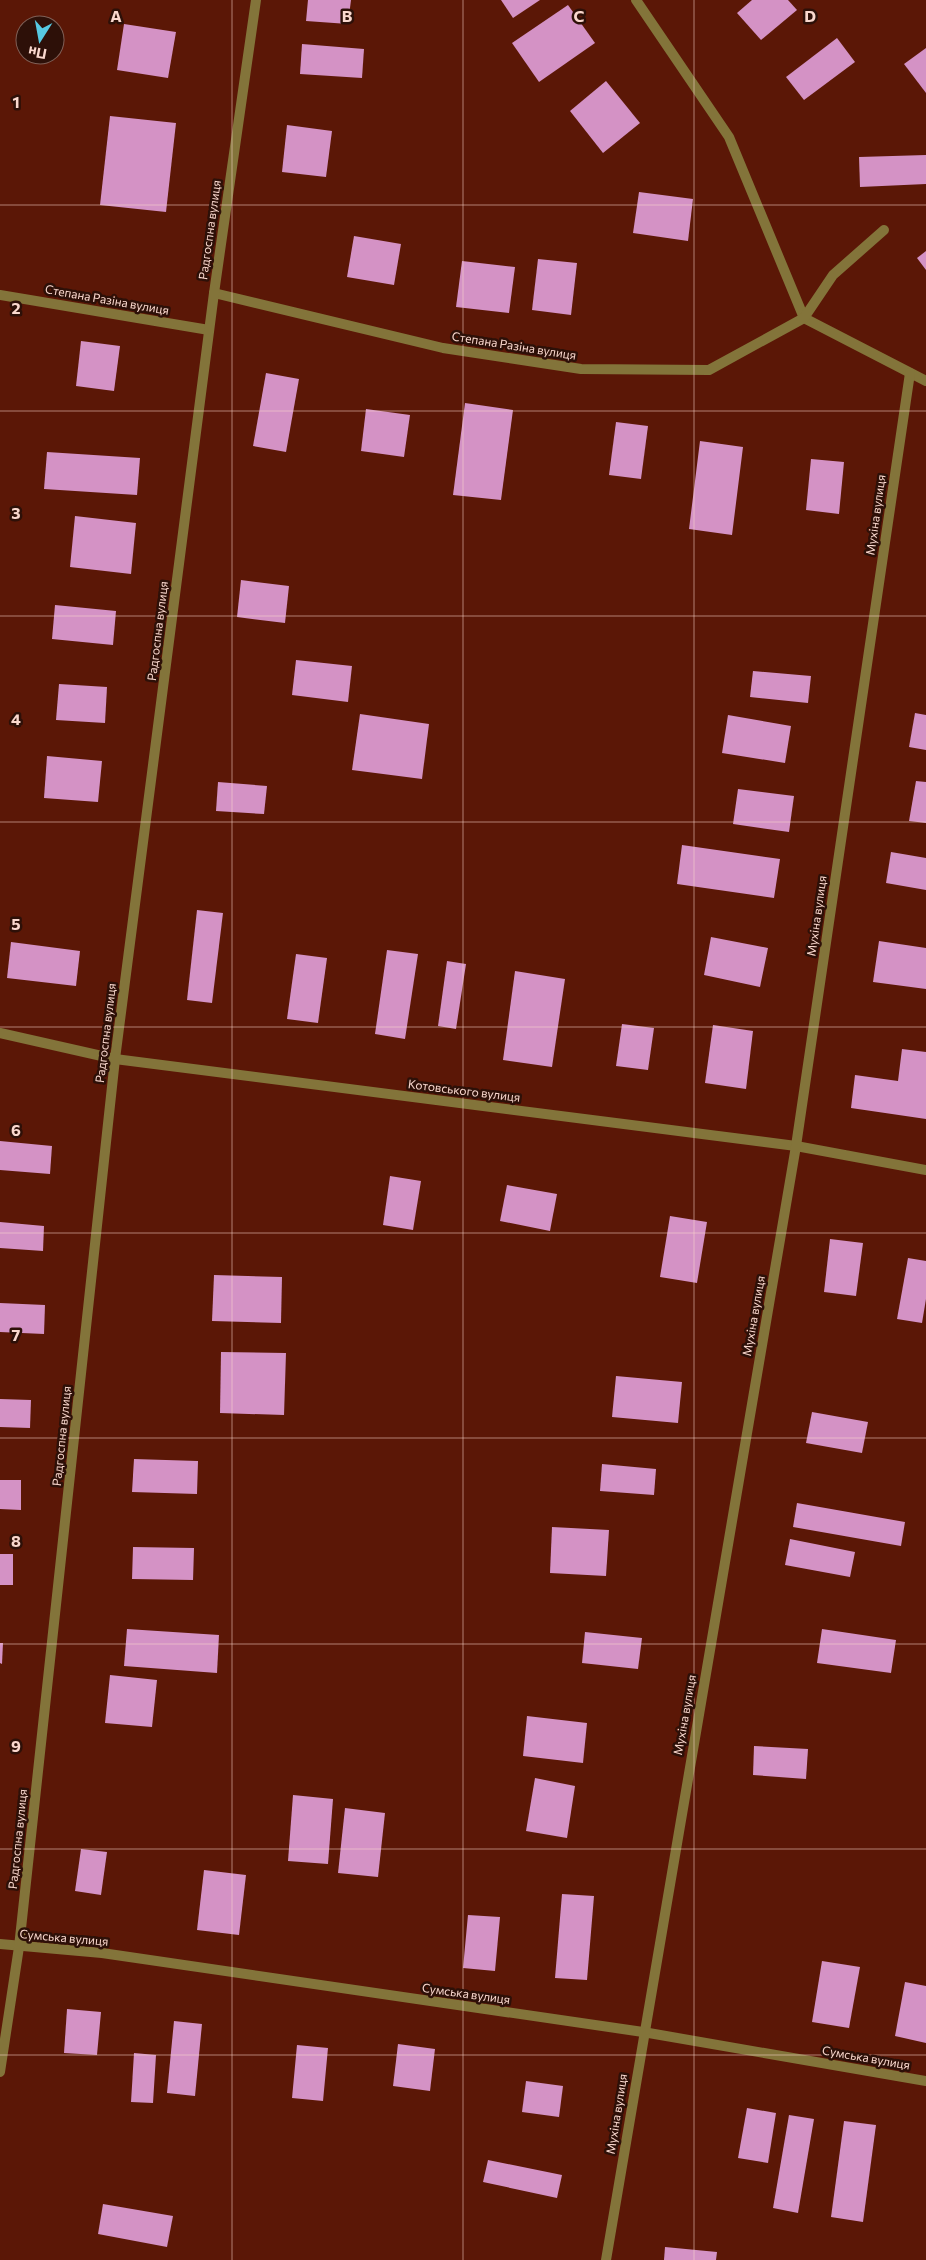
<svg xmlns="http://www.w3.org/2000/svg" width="926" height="2260" viewBox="0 0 926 2260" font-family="Commissioner,sans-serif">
  <rect width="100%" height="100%" fill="#5b1706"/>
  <g fill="#d492c5">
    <polygon points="308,0 351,0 348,24 306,21"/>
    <polygon points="501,0 540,0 513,18"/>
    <polygon points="752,0 788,0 797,10 761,40 737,13"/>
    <polygon points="568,5 595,43 539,82 512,43"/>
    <polygon points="124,24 176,32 168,78 117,70"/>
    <polygon points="837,38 855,62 804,100 786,77"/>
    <polygon points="302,44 364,49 362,78 300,74"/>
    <polygon points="926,48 926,93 904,64"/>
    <polygon points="606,81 640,123 603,153 570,111"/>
    <polygon points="110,116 176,123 166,212 100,205"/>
    <polygon points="287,125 332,131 326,177 282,172"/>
    <polygon points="926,155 926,184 860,187 859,157"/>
    <polygon points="639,192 693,199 688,241 633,233"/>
    <polygon points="354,236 401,244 394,285 347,277"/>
    <polygon points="926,251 926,270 917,258"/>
    <polygon points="538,259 577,263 571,315 532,310"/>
    <polygon points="462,261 515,267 509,313 456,307"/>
    <polygon points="81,341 120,346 114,391 76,386"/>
    <polygon points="266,373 299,379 286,452 253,446"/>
    <polygon points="465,403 513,410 501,500 453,495"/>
    <polygon points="366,409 410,415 404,457 361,451"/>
    <polygon points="616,422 648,426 641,479 609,475"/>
    <polygon points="700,441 743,447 732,535 689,529"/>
    <polygon points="47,452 140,458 137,495 44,489"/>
    <polygon points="811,459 844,462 839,514 806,510"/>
    <polygon points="75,516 136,523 131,574 70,567"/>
    <polygon points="241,580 289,586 285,623 237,617"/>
    <polygon points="55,605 116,611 113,645 52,639"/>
    <polygon points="296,660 352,666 348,702 292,695"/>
    <polygon points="753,671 811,676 808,703 750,697"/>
    <polygon points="59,684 107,687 105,723 56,720"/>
    <polygon points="915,713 926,715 926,750 909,747"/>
    <polygon points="360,714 429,724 422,779 352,770"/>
    <polygon points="728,715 791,726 785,763 722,753"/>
    <polygon points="47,756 102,761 98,802 44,798"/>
    <polygon points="916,781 926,782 926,823 909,821"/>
    <polygon points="218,782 267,786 264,814 216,811"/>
    <polygon points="738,789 794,796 789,832 733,824"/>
    <polygon points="682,845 780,859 774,898 677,884"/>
    <polygon points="891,852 926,858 926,890 886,883"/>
    <polygon points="197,910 223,913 212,1003 187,1000"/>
    <polygon points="711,937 768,948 760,987 704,975"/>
    <polygon points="879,941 926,948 926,989 873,982"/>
    <polygon points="11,942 80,951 76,986 7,978"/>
    <polygon points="387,950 418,954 405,1039 375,1034"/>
    <polygon points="296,954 327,958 318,1023 287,1019"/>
    <polygon points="447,961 466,964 456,1029 438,1026"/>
    <polygon points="515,971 565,979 552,1067 503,1060"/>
    <polygon points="622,1024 654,1028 648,1070 616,1066"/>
    <polygon points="713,1025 753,1031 746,1089 705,1083"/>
    <polygon points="902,1049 926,1052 926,1119 851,1108 855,1075 898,1081"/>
    <polygon points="0,1141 52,1146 50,1174 0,1170"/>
    <polygon points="390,1176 421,1181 413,1230 383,1225"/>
    <polygon points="507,1185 557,1194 550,1231 500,1221"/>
    <polygon points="670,1216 707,1222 697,1283 660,1277"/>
    <polygon points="0,1222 44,1226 43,1251 0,1248"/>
    <polygon points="830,1239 863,1243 856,1296 824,1292"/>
    <polygon points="908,1258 926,1261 926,1299 922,1323 897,1319"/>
    <polygon points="214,1275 282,1277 281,1323 212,1321"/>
    <polygon points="0,1303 45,1305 44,1334 0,1332"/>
    <polygon points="221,1352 286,1353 284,1415 220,1413"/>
    <polygon points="616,1376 682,1382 678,1423 612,1417"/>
    <polygon points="0,1399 31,1400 30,1428 0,1427"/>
    <polygon points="812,1412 868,1422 862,1453 806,1443"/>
    <polygon points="134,1459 198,1461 197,1494 132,1492"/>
    <polygon points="602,1464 656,1469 654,1495 600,1491"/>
    <polygon points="0,1480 21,1480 21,1510 0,1509"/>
    <polygon points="797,1503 905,1522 901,1546 793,1527"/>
    <polygon points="552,1527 609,1530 606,1576 550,1573"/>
    <polygon points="790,1539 855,1552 850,1577 785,1565"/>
    <polygon points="133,1547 194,1548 193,1580 132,1579"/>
    <rect x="0" y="1554" width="13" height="31"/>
    <polygon points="127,1629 219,1635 217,1673 124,1666"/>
    <polygon points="822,1629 896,1640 891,1673 817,1663"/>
    <polygon points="585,1632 642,1638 638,1669 582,1663"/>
    <polygon points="0,1643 3,1643 2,1664 0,1663"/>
    <polygon points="110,1675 157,1680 152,1727 105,1723"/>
    <polygon points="527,1716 587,1723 583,1763 523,1756"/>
    <polygon points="754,1746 808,1749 806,1779 753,1775"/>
    <polygon points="535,1778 575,1786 567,1838 526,1831"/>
    <polygon points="293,1795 333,1799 328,1864 288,1861"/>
    <polygon points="345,1808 385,1813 378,1877 338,1873"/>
    <polygon points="81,1849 107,1852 101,1895 75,1891"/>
    <polygon points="204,1870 246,1875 239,1935 197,1930"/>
    <polygon points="562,1894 594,1896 587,1980 555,1978"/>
    <polygon points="468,1915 500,1917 495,1971 463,1968"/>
    <polygon points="822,1961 860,1967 849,2028 812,2022"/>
    <polygon points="905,1982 926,1986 926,2043 895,2036"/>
    <polygon points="67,2009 101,2012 97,2055 64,2053"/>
    <polygon points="174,2021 202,2024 195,2096 167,2093"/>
    <polygon points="398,2044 435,2049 430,2091 393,2086"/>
    <polygon points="297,2045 328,2048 323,2101 292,2098"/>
    <polygon points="134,2053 156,2055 153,2103 131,2102"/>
    <polygon points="526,2081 563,2086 559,2117 522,2112"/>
    <polygon points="747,2108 776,2113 768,2163 738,2158"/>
    <polygon points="789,2115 814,2119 798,2213 773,2208"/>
    <polygon points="844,2121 876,2125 863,2222 831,2217"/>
    <polygon points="488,2160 562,2175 557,2198 483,2182"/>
    <polygon points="103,2204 173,2216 167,2247 98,2234"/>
    <polygon points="665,2247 717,2252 716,2260 664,2260"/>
  </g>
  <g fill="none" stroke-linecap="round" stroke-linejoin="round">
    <g stroke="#83743a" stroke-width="10">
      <polyline points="636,0 729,137 804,318 926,381"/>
      <polyline points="214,293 443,348 581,369 709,370 804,318 833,275 884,230"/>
      <polyline points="0,295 209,330"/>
      <polyline points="0,1033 115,1059 796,1146 926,1170"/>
      <polyline points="0,1944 102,1953 643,2032 926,2081"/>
      <polyline points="0,2072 19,1947 115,1059 214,293 256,0"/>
      <polyline points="606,2260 796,1146 910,373"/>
    </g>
  </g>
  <path fill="none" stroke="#fad8ce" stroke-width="1" stroke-opacity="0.55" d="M 232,0 L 232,2260M 463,0 L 463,2260M 694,0 L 694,2260M 0,205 L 926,205M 0,411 L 926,411M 0,616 L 926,616M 0,822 L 926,822M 0,1027 L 926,1027M 0,1233 L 926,1233M 0,1438 L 926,1438M 0,1644 L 926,1644M 0,1849 L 926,1849M 0,2055 L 926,2055"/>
  <g text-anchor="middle" stroke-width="5" stroke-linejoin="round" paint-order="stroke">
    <g font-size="12" fill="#fad8ce" stroke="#2d1008">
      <text transform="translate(210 230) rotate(-82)" y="4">Радгоспна вулиця</text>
      <text transform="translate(107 300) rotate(10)" y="4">Степана Разіна вулиця</text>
      <text transform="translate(514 346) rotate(9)" y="4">Степана Разіна вулиця</text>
      <text transform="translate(876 515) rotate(-82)" y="4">Мухіна вулиця</text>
      <text transform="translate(158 631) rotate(-83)" y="4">Радгоспна вулиця</text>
      <text transform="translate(817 916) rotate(-82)" y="4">Мухіна вулиця</text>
      <text transform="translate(106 1033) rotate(-83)" y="4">Радгоспна вулиця</text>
      <text transform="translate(464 1091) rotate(7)" y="4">Котовського вулиця</text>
      <text transform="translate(754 1316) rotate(-80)" y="4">Мухіна вулиця</text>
      <text transform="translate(62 1436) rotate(-84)" y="4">Радгоспна вулиця</text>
      <text transform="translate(685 1715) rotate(-80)" y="4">Мухіна вулиця</text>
      <text transform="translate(18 1839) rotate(-84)" y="4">Радгоспна вулиця</text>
      <text transform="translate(64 1938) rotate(5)" y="4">Сумська вулиця</text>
      <text transform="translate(466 1994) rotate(8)" y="4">Сумська вулиця</text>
      <text transform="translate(866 2058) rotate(10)" y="4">Сумська вулиця</text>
      <text transform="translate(617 2114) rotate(-81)" y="4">Мухіна вулиця</text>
    </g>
  </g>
  <g font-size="16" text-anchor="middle" font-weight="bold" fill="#fad8ce" stroke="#2d1008" stroke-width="5" stroke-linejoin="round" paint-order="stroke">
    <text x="116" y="22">A</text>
    <text x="347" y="22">B</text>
    <text x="579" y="22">C</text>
    <text x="810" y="22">D</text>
    <text x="16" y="108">1</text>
    <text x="16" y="314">2</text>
    <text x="16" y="519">3</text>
    <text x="16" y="725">4</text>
    <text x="16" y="930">5</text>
    <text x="16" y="1136">6</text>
    <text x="16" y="1341">7</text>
    <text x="16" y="1547">8</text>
    <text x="16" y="1752">9</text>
  </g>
  <g transform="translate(40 40) rotate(191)"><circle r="24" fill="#2d1008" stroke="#7f6057"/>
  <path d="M0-4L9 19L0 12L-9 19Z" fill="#57c9e2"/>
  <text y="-8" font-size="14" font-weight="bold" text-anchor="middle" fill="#fad8ce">Пн</text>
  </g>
</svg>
